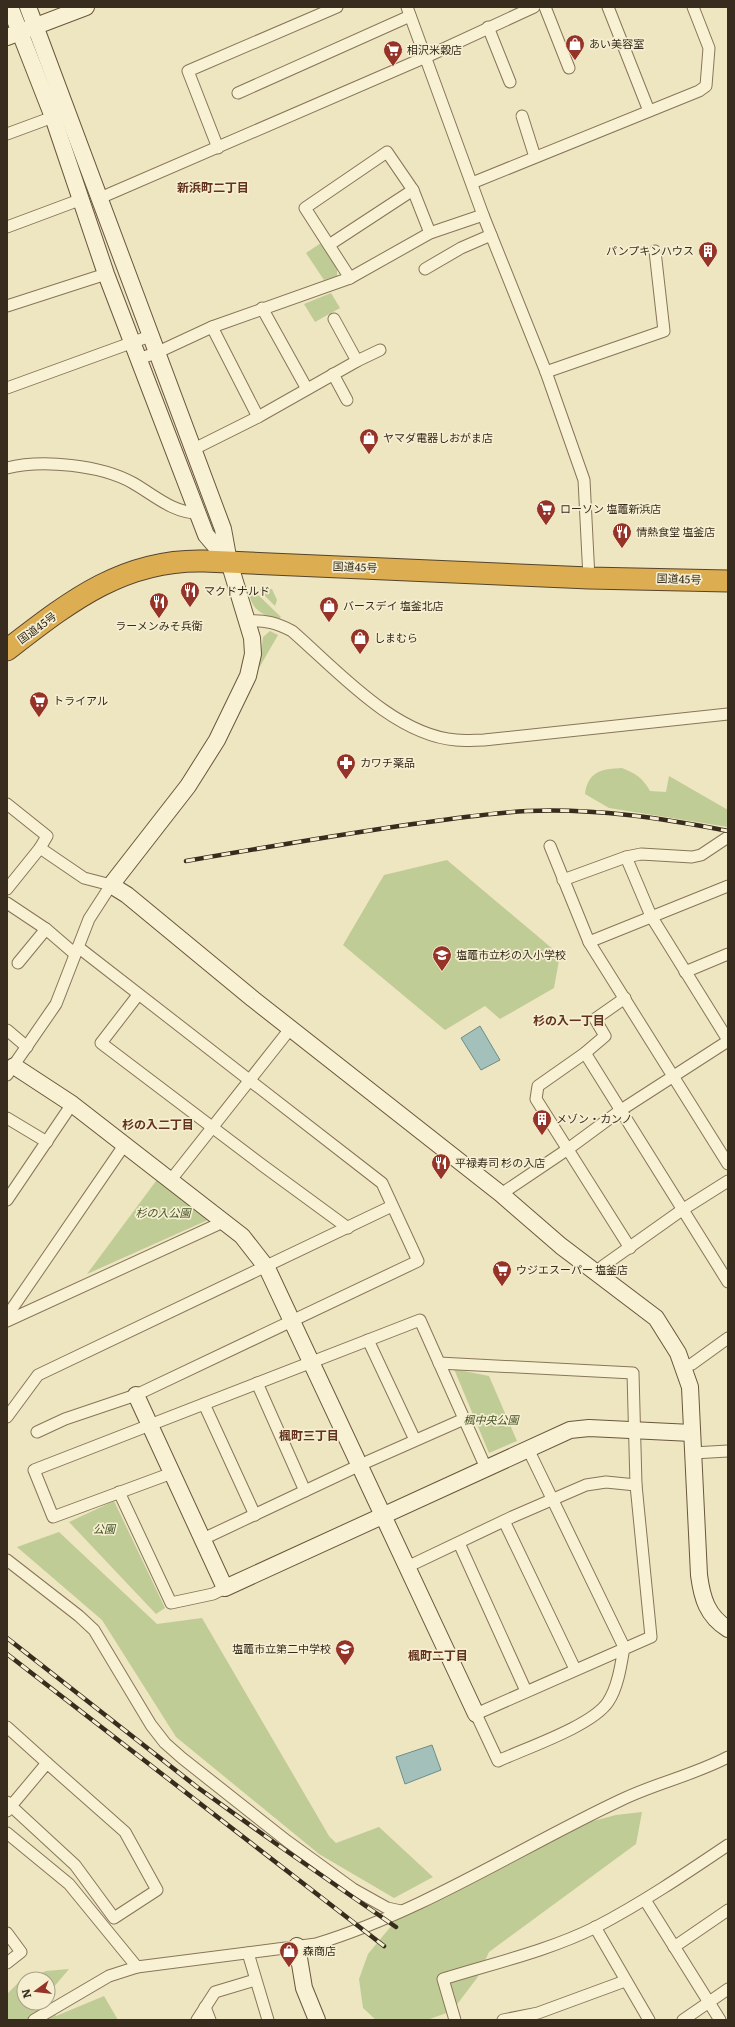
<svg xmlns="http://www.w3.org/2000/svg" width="735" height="2027" viewBox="0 0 735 2027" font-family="Literata,'Noto Sans JP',serif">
  <rect width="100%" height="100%" fill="#eee5c1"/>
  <g fill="#c0cc95">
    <polygon points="321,243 337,267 337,276 324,280 306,253"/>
    <polygon points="331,293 340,308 315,322 304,304"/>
    <polygon points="264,588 272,589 277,600 275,606 259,590"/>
    <path d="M 253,590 L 281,617 L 279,619 C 262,615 251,610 249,591 Z"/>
    <polygon points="270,631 278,635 259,668 263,637"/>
    <path d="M 622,768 C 635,773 643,778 650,791 L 666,792 L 669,776 L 728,810 L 728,827 L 609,808 L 585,794 C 588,771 602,769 622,768 Z"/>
    <polygon points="447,860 560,955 554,988 500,1019 485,1006 445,1030 343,945 384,875"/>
    <polygon points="159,1177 210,1219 87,1274"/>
    <polygon points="454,1369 489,1376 517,1441 489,1453"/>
    <polygon points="114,1501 165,1608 156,1614 69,1522"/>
    <polygon points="59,1532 157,1624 202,1618 329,1836 336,1843 379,1827 433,1877 394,1898 319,1854 176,1737 102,1620 17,1547"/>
    <polygon points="642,1812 636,1844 489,1952 477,1978 452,2011 427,2020 376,2020 363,2008 359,1979 368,1954 397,1919 574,1826 616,1815"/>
    <polygon points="69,1969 48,1994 48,1979 26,1979 46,1971"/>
    <polygon points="24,1980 24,2003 46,2003 56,2016 104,1996 118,2020 7,2020 7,1994 19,1982"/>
  </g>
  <g fill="#a4c0ba" stroke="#6b8e89">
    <polygon points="480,1026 500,1060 481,1070 461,1038"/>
    <polygon points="432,1745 441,1770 405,1784 396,1757"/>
  </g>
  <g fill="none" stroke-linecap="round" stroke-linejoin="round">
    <g stroke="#877659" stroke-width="13">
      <g id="street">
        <polyline points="407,7 483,215 546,372 584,480 589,578"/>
        <polyline points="545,7 569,68"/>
        <polyline points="608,7 649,111"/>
        <polyline points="488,27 510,82"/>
        <polyline points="238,93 410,16"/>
        <polyline points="522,116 535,157"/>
        <polyline points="7,134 53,117"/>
        <polyline points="218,148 188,71 337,7"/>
        <polyline points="472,183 699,91 706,86 709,48 693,7"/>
        <polyline points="100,198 426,57 534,7"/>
        <polyline points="7,227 82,199"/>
        <polyline points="329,245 413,190"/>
        <polyline points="425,269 461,248 491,235"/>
        <polyline points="350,278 305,208 387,152 413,190 430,233"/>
        <polyline points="7,306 106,274"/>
        <polyline points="262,308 307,389"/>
        <polyline points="212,327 258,417"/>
        <polyline points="138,359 156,353 212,327 350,278 430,233 483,215"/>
        <polyline points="357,361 380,350"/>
        <polyline points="546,372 664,331 655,251"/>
        <polyline points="333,374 347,400"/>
        <polyline points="7,388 150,336"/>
        <polyline points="194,449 258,417 357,361 334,319"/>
        <path d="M 7,468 C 42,459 101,465 133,483 C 154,495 173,513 198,513"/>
        <path d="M 248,621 C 266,620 277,623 292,631 C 337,670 394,735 456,740 C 465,741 475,740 484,740 L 728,714"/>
        <polyline points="7,804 47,836 40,848"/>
        <polyline points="550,846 589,942 728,1164"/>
        <polyline points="626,857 651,916 728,1040"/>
        <polyline points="563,880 626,857 641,854 692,857 701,855 728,837"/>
        <polyline points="7,889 40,848 84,878 111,885 89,919 56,1004 7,1075"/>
        <polyline points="7,903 46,929 75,954"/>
        <polyline points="589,942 728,886"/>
        <polyline points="18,963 46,929"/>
        <polyline points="685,972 728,954"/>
        <polyline points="138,995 101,1043 262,1165 348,1228"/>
        <polyline points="625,998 595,1019 605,1036 585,1053 538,1086 536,1099 630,1248"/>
        <polyline points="7,1030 27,1047"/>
        <polyline points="585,1053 728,1282"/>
        <polyline points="7,1118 47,1142"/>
        <polyline points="170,1181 290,1029"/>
        <polyline points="501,1194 568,1149 621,1110 728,1041"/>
        <polyline points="7,1200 72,1104"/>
        <polyline points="598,1273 603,1266 682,1210 728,1181"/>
        <polyline points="7,1316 125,1144"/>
        <polyline points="7,1321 223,1222"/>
        <polyline points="368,1340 415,1440"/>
        <path d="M 439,1363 L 633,1373 L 636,1485 L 651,1637 L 476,1714 L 498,1761 C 526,1748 592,1726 608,1702 C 618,1687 621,1665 624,1647 L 528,1449"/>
        <polyline points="683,1367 692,1364 728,1338"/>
        <polyline points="257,1383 305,1491"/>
        <polyline points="204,1404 255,1515"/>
        <polyline points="7,1417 38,1375 392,1206"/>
        <polyline points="37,1432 65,1419 136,1395 418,1261 382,1183 78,947"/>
        <polyline points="693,1453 728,1451"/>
        <polyline points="172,1473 53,1517 34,1470 420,1320 486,1468"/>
        <polyline points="119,1492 171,1603 213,1594 225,1588"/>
        <polyline points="504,1521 575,1669"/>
        <polyline points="203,1539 360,1465 464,1419"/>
        <polyline points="459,1543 526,1691"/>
        <polyline points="7,1560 79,1616 94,1630 151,1725 165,1743 182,1758 287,1841 353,1889 387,1908 401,1911"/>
        <polyline points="407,1567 512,1517 586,1485 606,1482 636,1485"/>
        <polyline points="7,1727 47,1763"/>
        <polyline points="7,1802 11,1806 75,1865 114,1918 157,1890 125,1832 47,1763 11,1806 7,1811"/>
        <path d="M 7,1833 L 69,1884 L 137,1967 L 316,1944 C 424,1911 519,1848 621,1800 C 656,1783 694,1775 728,1757"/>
        <polyline points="645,1900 720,2020"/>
        <polyline points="595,1927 649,2020"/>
        <polyline points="7,1933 21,1952 7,1963"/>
        <polyline points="674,1947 728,1910"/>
        <polyline points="248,1953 268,2020"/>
        <polyline points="205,2007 210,2020"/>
        <polyline points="34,2020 109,1976 137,1967"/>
        <polyline points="197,2020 215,1992 255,1980"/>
        <path d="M 455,2020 L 443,1979 C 494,1963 548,1951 596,1927 C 642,1903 685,1874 728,1845"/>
        <polyline points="503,2020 538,2013 625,1981"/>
        <polyline points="683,2020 728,1989"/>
      </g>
    </g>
    <g stroke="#69573c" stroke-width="18">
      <g id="secondary">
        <polyline points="10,7 53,117 106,274 206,535 229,562"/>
        <path d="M 28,7 L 223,529 L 229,562 L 252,638 L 253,654 L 248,676 L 217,740 L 188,786 L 111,885 L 127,895 L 253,999 L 501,1194 L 561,1246 L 656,1318 L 678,1353 L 690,1387 L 699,1575 C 702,1598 707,1616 728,1629"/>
        <polyline points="7,37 86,7"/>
        <polyline points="14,1066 72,1104 242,1236 267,1268 476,1714"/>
        <polyline points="136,1395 225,1588 570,1430 589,1428 692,1433"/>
        <polyline points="297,1946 304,1988 317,2020"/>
      </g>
    </g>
    <g stroke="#55432d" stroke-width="23">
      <path id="highway" d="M 7,650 C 68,603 122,559 204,561 L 589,578 L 728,581"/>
    </g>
    <use href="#street" stroke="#f9f1d4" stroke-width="11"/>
    <use href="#secondary" stroke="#f9f1d4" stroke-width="16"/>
    <use href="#highway" stroke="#ddad52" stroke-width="21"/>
    <g stroke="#372c1d" stroke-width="4.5">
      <g id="rail">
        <path d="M 186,861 C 261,848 337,835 413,824 C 451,819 489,813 527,811 C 595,808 662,818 728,831"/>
        <polyline points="7,1638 197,1787 275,1843 396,1927"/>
        <polyline points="7,1654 384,1946"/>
      </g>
    </g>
    <use href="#rail" stroke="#f5eed1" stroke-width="3" stroke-dasharray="9" stroke-linecap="butt"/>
  </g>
  <defs>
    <g id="shop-pin" transform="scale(1)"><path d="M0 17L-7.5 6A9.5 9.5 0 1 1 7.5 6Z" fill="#963329" stroke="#f5eed1"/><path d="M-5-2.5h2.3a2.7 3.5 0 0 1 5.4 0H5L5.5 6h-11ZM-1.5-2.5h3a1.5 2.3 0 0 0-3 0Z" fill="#fff"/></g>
    <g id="supermarket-pin" transform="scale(1)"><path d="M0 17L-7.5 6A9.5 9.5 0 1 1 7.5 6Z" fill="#963329" stroke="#f5eed1"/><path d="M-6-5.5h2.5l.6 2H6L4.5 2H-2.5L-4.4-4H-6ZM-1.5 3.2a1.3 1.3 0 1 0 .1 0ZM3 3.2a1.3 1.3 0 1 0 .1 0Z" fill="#fff"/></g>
    <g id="building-pin" transform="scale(1)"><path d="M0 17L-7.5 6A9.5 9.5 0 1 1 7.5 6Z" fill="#963329" stroke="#f5eed1"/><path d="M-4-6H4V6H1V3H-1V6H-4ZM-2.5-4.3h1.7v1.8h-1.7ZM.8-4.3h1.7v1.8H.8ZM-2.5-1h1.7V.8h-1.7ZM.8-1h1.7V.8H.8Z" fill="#fff"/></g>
    <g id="restaurant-pin" transform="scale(1)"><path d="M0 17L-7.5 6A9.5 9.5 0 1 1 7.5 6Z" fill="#963329" stroke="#f5eed1"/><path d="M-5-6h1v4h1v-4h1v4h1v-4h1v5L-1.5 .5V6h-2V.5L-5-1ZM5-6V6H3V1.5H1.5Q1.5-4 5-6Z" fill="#fff"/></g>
    <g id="pharmacy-pin" transform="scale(1)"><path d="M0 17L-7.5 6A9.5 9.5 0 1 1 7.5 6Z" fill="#963329" stroke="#f5eed1"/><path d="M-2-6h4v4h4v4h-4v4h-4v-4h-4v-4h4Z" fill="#fff"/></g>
    <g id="school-pin" transform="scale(1)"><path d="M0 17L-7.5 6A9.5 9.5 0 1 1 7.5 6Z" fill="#963329" stroke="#f5eed1"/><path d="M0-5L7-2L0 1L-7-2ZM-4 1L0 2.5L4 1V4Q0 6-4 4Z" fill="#fff"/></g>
  </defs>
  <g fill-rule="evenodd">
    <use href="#shop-pin" x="575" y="44"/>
    <use href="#supermarket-pin" x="393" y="50"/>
    <use href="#building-pin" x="708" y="251"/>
    <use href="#shop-pin" x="369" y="438"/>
    <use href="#supermarket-pin" x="546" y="509"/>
    <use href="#restaurant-pin" x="622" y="532"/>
    <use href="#restaurant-pin" x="190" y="591"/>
    <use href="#restaurant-pin" x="159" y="602"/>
    <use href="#shop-pin" x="329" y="606"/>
    <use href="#shop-pin" x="360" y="638"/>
    <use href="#supermarket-pin" x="39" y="701"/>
    <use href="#pharmacy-pin" x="346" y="763"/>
    <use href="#school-pin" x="442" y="955"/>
    <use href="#building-pin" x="542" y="1119"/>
    <use href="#restaurant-pin" x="441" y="1163"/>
    <use href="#supermarket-pin" x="502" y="1270"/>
    <use href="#school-pin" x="345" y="1649"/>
    <use href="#shop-pin" x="289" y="1951"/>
  </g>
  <g text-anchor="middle" stroke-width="3.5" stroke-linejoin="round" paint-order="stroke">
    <g font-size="11" fill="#372c1d" stroke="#f5eed1" text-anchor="start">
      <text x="589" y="48">あい美容室</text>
      <text x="407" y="54">相沢米穀店</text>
      <text x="694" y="255" text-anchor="end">パンプキンハウス</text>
      <text x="383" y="442">ヤマダ電器しおがま店</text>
      <text x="560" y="513">ローソン 塩竈新浜店</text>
      <text x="636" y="536">情熱食堂 塩釜店</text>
      <text x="204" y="595">マクドナルド</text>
      <text x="343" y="610">バースデイ 塩釜北店</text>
      <text x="159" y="630" text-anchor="middle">ラーメンみそ兵衛</text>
      <text x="374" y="642">しまむら</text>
      <text x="53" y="705">トライアル</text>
      <text x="360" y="767">カワチ薬品</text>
      <text x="456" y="959">塩竈市立杉の入小学校</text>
      <text x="556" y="1123">メゾン・カンノ</text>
      <text x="455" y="1167">平禄寿司 杉の入店</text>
      <text x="516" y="1274">ウジエスーパー 塩釜店</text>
      <text x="331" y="1653" text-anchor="end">塩竈市立第二中学校</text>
      <text x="303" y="1955">森商店</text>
    </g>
    <g font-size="11" fill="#372c1d" stroke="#f5eed1">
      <text transform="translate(355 567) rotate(2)" y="4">国道45号</text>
      <text transform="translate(679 579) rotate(2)" y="4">国道45号</text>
      <text transform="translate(37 628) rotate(-36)" y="4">国道45号</text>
    </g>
    <g font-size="11" font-style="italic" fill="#435324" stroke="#f5eed1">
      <text x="163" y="1217">杉の入公園</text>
      <text x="491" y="1424">楓中央公園</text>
      <text x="104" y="1533">公園</text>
    </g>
    <g font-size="12" font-weight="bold" fill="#63321d" stroke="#f5eed1">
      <text x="213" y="192">新浜町二丁目</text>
      <text x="569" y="1025">杉の入一丁目</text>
      <text x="158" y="1129">杉の入二丁目</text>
      <text x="309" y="1440">楓町三丁目</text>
      <text x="438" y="1660">楓町二丁目</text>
    </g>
  </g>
  <rect width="735" height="2027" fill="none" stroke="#372c1d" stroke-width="16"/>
  <g transform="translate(36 1991) rotate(255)"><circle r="19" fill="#f5eed1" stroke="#a9a089"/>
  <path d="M0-3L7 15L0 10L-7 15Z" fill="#963329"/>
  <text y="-6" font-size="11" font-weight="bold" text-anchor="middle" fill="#372c1d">N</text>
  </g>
</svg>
